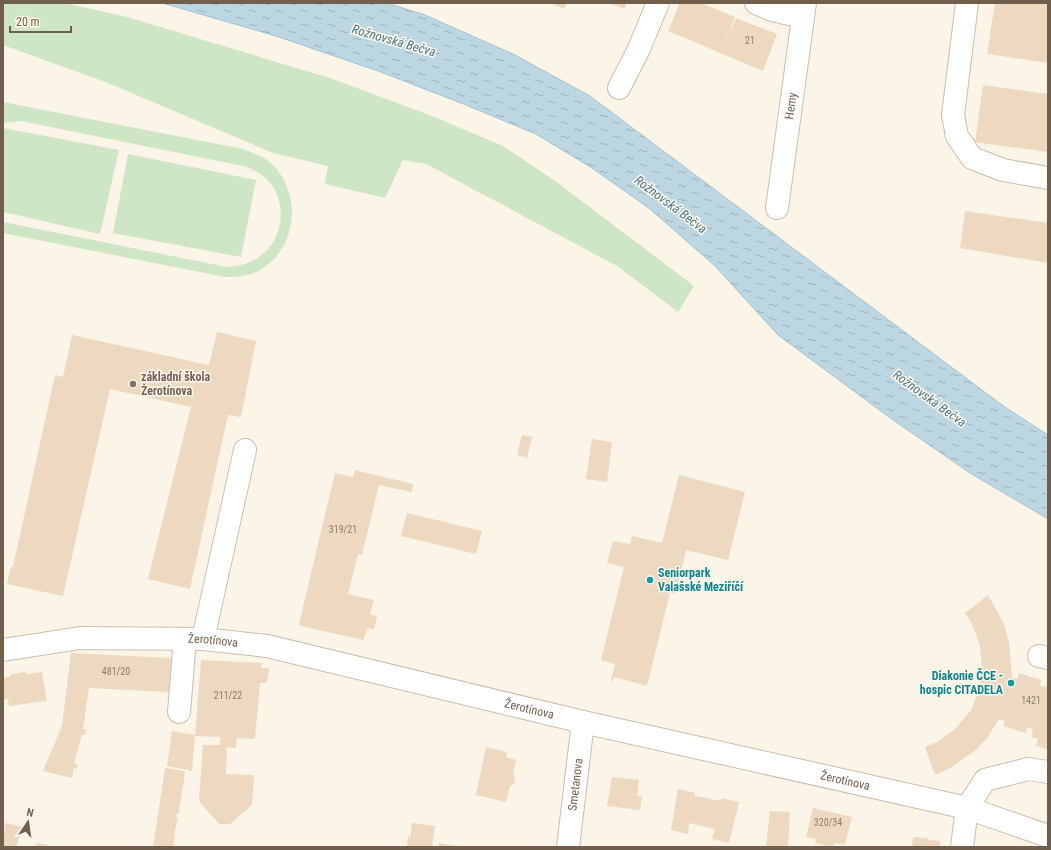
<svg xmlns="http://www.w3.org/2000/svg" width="1051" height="850" viewBox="0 0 1051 850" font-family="'Roboto Condensed',sans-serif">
  <defs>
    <pattern id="water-ripples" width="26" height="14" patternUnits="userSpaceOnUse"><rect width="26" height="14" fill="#bcd7e2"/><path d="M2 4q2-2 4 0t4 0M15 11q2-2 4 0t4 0" fill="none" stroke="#9db2b9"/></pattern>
  </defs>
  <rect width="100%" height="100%" fill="#faf5e6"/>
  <g fill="#cee6c6">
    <polygon points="3,3 65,3 127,17 333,79 432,116 503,146 558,183 694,286 678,312 617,266 426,164 403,160 385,198 325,184 328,166 273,153 108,83 3,45"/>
    <path d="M 3,102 L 243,149 C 252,153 263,156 271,163 C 303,193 298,250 258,271 C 249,276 235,277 225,277 L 3,233 L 3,222 L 227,267 C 239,266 250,264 259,257 C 287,239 288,194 262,175 C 258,172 252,170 248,167 L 21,121 L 3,123 Z"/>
    <polygon points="3,128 119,150 100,234 3,212"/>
    <polygon points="128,154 256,180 241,257 113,233"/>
  </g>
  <polygon fill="url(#water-ripples)" stroke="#a3c4d2" points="162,3 387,3 425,15 513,54 590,96 1002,405 1048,435 1048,519 970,473 893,420 778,335 715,266 650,209 592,168 536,134 461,103 378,71 276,36"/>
  <g fill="#edd9c0">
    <polygon points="550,3 567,3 564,9"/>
    <polygon points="609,3 627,3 624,9"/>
    <polygon points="680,3 701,3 735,17 726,41 736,18 777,34 763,71 668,31"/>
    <polygon points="995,3 1048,3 1048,63 987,54"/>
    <polygon points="983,85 1048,94 1048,152 975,142"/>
    <polygon points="965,211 1048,223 1048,263 960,248"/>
    <polygon points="217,332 256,341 241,417 228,415 190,589 148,579 191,407 110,389 63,596 7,584 11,567 13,567 55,375 63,377 72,335 209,365"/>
    <polygon points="522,435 532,437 527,458 517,455"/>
    <polygon points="592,439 612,442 607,482 586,479"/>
    <polygon points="355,470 413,484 412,492 379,485 362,555 358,554 348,594 374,600 370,614 377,616 374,629 368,628 363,640 301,626 299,624 335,473 353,477"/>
    <polygon points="679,475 745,492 728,560 686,550 676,594 670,593 647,686 614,677 613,681 611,681 615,664 601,660 624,567 607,563 613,541 630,544 632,536 662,543"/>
    <polygon points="407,513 482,531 476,554 401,536"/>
    <polygon points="988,595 1004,624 1009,643 1012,677 1017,679 1019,673 1041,680 1040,686 1046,687 1048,681 1048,750 1036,746 1038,739 1031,737 1033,729 1027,727 1026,733 1003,726 1005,721 999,719 987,738 976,750 950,768 935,775 925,747 937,742 956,728 971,710 979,690 982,670 980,646 972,624 965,613"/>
    <polygon points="71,653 171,658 169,692 89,688 83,729 86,729 85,735 82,734 74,764 78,765 77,769 74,768 72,778 43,771 62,726"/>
    <polygon points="201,660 262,663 261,668 269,668 267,683 260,683 255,739 237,738 236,748 227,747 226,774 254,775 252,805 230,824 219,824 199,801 203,745 220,745 220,737 195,736"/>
    <polygon points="26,672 26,674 42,672 47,701 9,706 8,699 3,700 3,678 11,676 11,674"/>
    <polygon points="172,731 195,735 192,771 167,766"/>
    <polygon points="486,747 507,752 506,757 516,760 513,774 515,777 514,784 510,786 506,802 476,795"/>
    <polygon points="165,768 185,771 184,780 178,815 176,814 175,817 178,817 175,831 174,832 175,834 173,847 153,847"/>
    <polygon points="612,777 639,780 637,796 642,797 640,810 607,806"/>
    <polygon points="678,789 695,793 695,796 721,801 721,798 739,802 729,843 712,839 715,829 689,823 688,834 671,830"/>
    <polygon points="813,808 852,817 845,845 834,843 833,847 815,843 816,839 806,837"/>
    <polygon points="770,811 790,812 788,847 766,847"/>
    <polygon points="5,823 23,827 16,847 3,847"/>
    <polygon points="412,823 435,826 432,847 407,847 408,834 410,839"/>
    <polygon points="913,837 928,838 928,840 940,841 940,847 912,847"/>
    <polygon points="37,843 50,846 50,847 36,847"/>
    <polygon points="439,843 460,846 460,847 439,847"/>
  </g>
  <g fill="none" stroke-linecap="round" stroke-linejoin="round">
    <g stroke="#cbbead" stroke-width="24">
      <g id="minor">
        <polyline points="756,3 772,10 803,17"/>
        <polyline points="967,3 953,115 957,136 972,158 1003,170 1048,178"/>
        <polyline points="619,88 638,51 658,3"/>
        <path id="s1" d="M 777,208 L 805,3"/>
        <polyline points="203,639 245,450"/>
        <path id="s2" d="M 3,650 L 80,638 L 203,639 L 267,646 L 583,722 L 967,808 L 1048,836"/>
        <polyline points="1039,656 1048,658"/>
        <polyline points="179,712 185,639"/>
        <path id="s3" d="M 568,847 L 583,722"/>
        <polyline points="962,847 967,808 985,780 1028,769 1048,772"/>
      </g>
    </g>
    <use href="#minor" stroke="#fff" stroke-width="22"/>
  </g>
  <circle fill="#8d6e63" stroke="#fdf9ec" stroke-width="1.5" cx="133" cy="384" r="4"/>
  <g fill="#0f9aa8" stroke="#fdf9ec" stroke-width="1.5">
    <circle cx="650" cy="580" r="4"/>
    <circle cx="1011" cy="683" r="4"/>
  </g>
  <g text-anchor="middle" stroke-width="3" stroke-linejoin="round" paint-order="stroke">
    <g font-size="10" fill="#907e6a">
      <text x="750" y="44">21</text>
      <text x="343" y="533">319/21</text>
      <text x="116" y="675">481/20</text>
      <text x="228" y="699">211/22</text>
      <text x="1031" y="704">1421</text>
      <text x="828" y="826">320/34</text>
    </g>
    <g font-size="12" fill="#715f4d" stroke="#fdf9ec">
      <text dy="4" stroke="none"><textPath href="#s1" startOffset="103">Hemy</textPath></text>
      <text dy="4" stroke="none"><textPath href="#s2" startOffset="211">Žerotínova</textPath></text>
      <text dy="4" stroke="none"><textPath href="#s2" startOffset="535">Žerotínova</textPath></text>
      <text dy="4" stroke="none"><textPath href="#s2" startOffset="859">Žerotínova</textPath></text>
      <text dy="4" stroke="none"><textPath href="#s3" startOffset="63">Smetanova</textPath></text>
    </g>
    <g font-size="12" font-weight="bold" fill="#785e54" stroke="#fdf9ec" text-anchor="start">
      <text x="141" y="381">základní škola<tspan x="141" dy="14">Žerotínova</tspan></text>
    </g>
    <g font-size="12" font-weight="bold" fill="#0d838f" stroke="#fdf9ec" text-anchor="start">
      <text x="658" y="577">Seniorpark<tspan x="658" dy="14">Valašské Meziříčí</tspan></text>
      <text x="1003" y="680" text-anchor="end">Diakonie ČCE -<tspan x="1003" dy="14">hospic CITADELA</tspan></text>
    </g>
    <g font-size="13" font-style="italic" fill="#4c7689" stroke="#fdf9ec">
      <text transform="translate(394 40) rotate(16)" y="5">Rožnovská Bečva</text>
      <text transform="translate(671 204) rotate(37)" y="5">Rožnovská Bečva</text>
      <text transform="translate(930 398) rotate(36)" y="5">Rožnovská Bečva</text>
    </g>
  </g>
  <rect width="1051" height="850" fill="none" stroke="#715f4d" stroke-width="8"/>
  <g transform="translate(28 822) rotate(13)" stroke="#fdf9ec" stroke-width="3" paint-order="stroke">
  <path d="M0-3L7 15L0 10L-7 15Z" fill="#715f4d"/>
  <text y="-6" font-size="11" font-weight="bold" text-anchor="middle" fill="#715f4d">N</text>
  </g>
  <path d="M10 26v6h61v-6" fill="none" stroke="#715f4d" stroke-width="2"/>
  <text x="16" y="26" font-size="12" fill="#715f4d" stroke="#fdf9ec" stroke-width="3" paint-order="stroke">20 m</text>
</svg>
